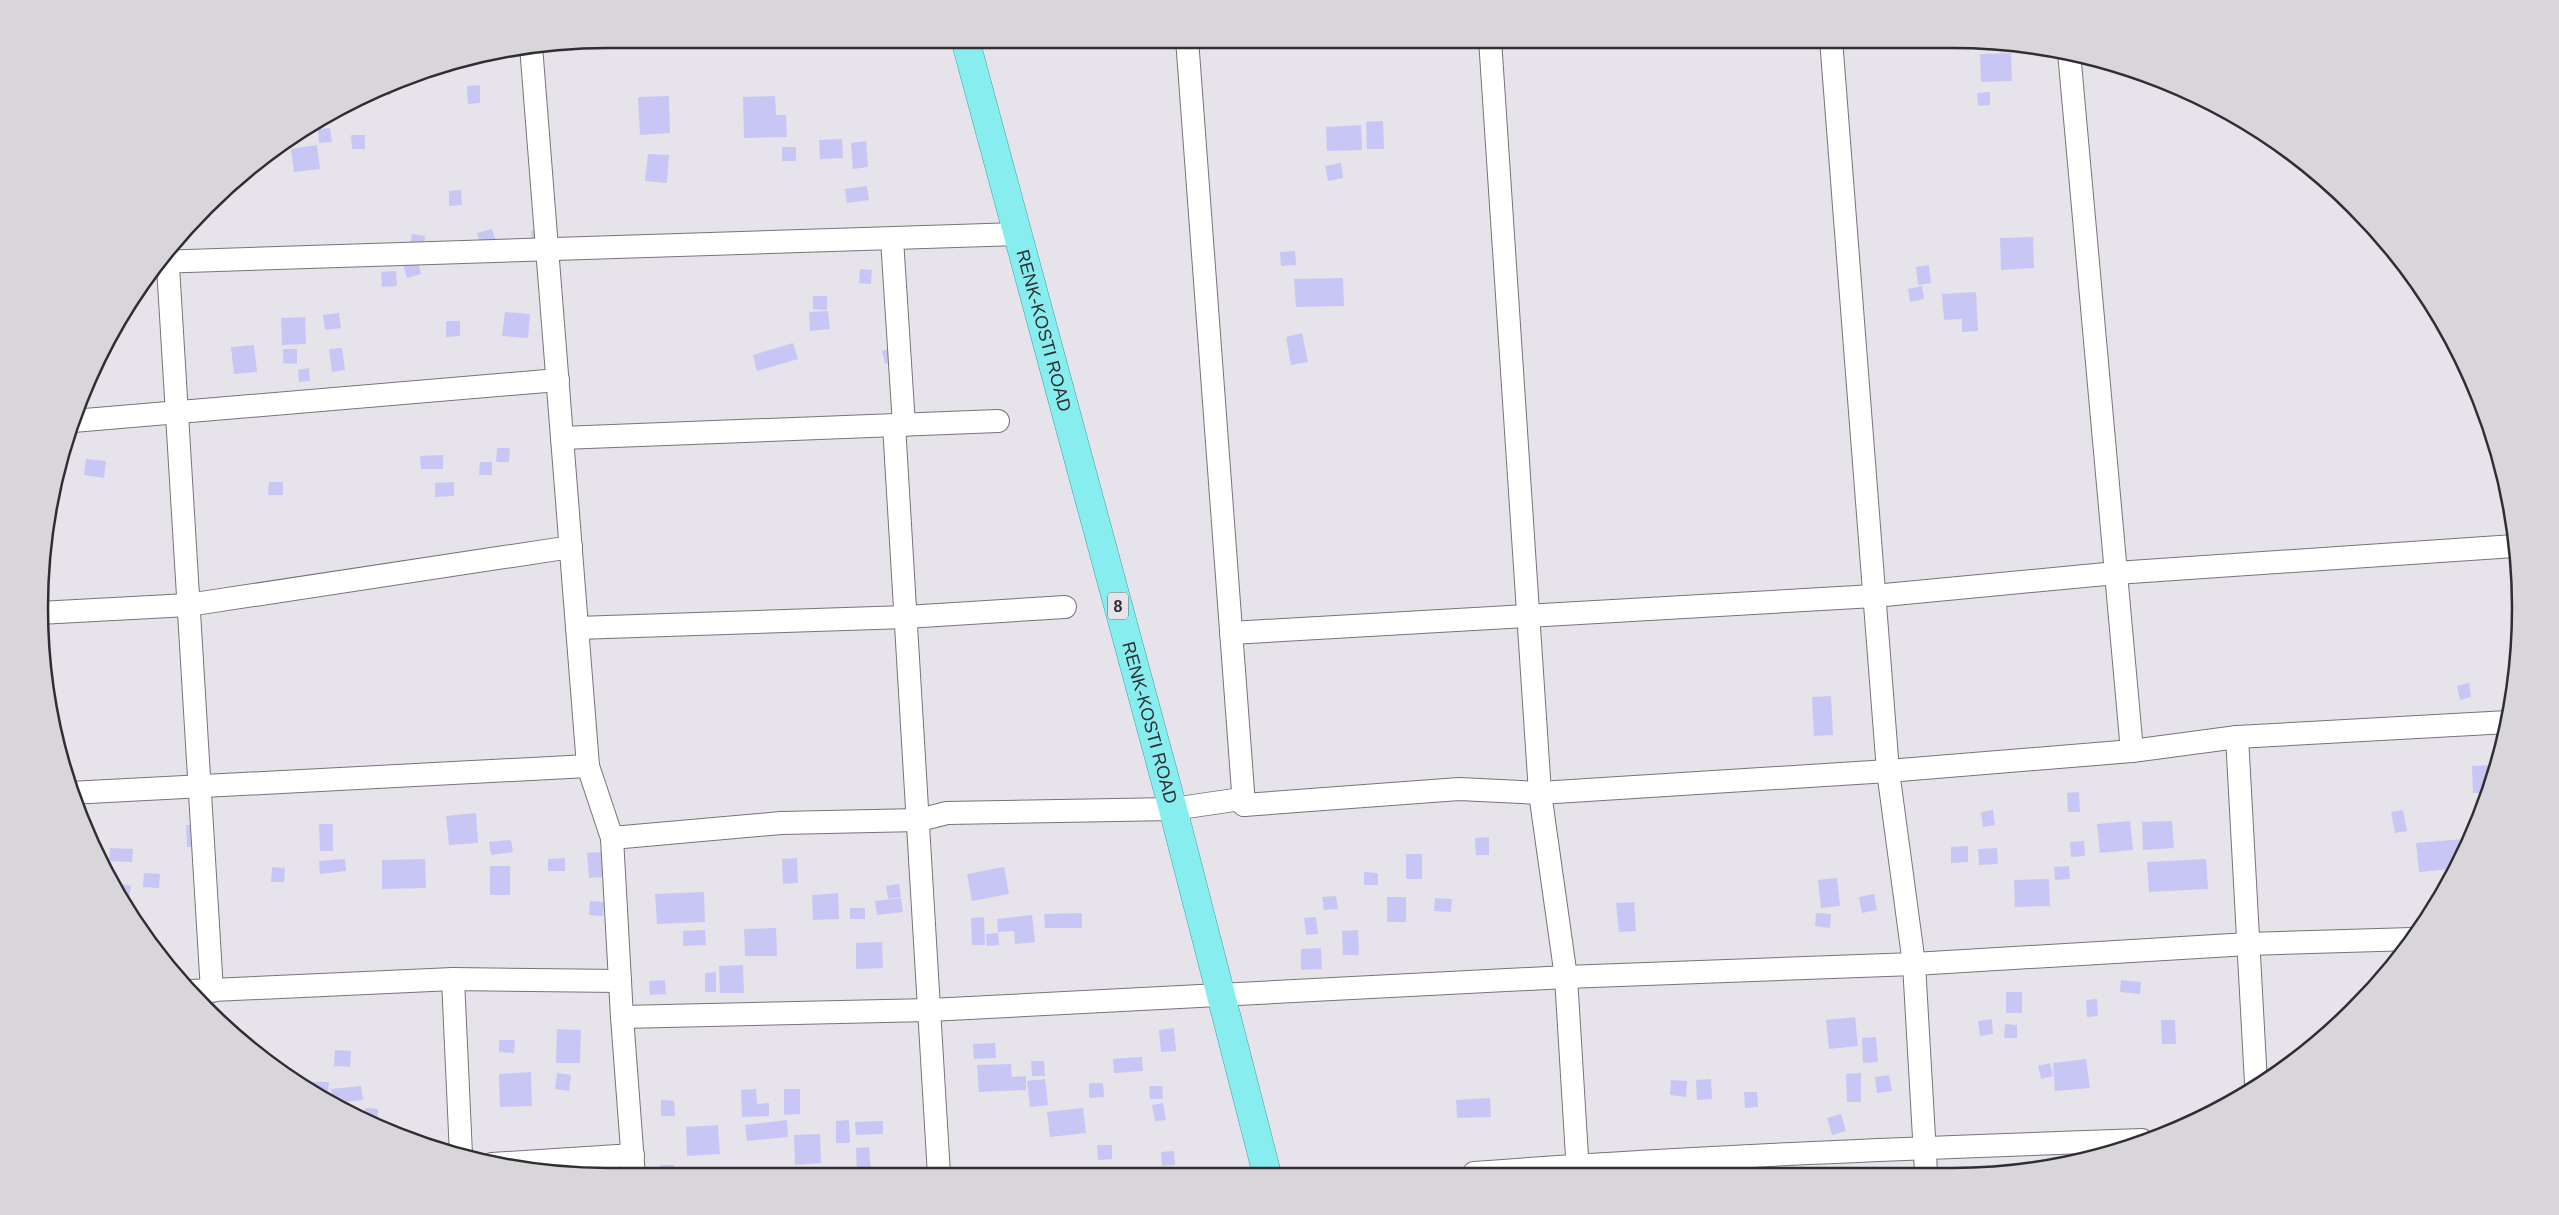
<svg xmlns="http://www.w3.org/2000/svg" width="2559" height="1215" viewBox="0 0 2559 1215" font-family="Helvetica,sans-serif">
  <rect width="100%" height="100%" fill="#e7e3ea"/>
  <g fill="#c8c6f4">
    <polygon points="2011,53 2012,81 1981,82 1980,54"/>
    <polygon points="391,84 391,95 378,95 378,90"/>
    <polygon points="480,85 480,103 468,104 467,86"/>
    <polygon points="1990,92 1990,105 1978,106 1977,93"/>
    <polygon points="669,96 670,133 640,135 638,97"/>
    <polygon points="775,96 776,115 786,115 787,137 744,138 743,97"/>
    <polygon points="343,106 343,110 330,113 330,112"/>
    <polygon points="1383,121 1384,149 1367,149 1366,122"/>
    <polygon points="1361,125 1362,150 1327,151 1326,127"/>
    <polygon points="330,128 332,142 319,143 318,129"/>
    <polygon points="351,135 365,135 365,149 352,149"/>
    <polygon points="842,139 843,158 820,159 819,140"/>
    <polygon points="866,141 868,167 853,169 851,143"/>
    <polygon points="317,145 320,169 294,172 291,149"/>
    <rect x="782" y="147" width="14" height="14"/>
    <polygon points="648,154 669,155 667,183 645,181"/>
    <polygon points="1341,163 1343,178 1328,181 1325,166"/>
    <polygon points="867,186 869,200 847,203 845,189"/>
    <polygon points="461,190 462,205 449,206 449,191"/>
    <polygon points="492,229 497,245 482,250 477,233"/>
    <polygon points="544,230 532,244 531,231"/>
    <polygon points="412,234 425,236 423,251 410,249"/>
    <polygon points="2033,237 2034,268 2001,270 2000,238"/>
    <polygon points="1295,251 1296,265 1281,266 1280,252"/>
    <polygon points="418,261 421,274 407,278 403,265"/>
    <polygon points="1929,265 1931,283 1918,285 1916,267"/>
    <polygon points="860,269 872,270 871,284 859,283"/>
    <polygon points="396,271 397,286 382,287 381,272"/>
    <polygon points="1343,278 1344,306 1296,307 1294,279"/>
    <polygon points="1922,286 1924,299 1910,302 1908,289"/>
    <polygon points="1976,292 1978,331 1962,332 1962,319 1944,320 1942,294"/>
    <polygon points="813,296 827,296 827,310 813,309"/>
    <polygon points="828,311 830,329 810,331 809,312"/>
    <polygon points="505,312 530,314 528,338 502,336"/>
    <polygon points="339,313 341,328 325,330 323,315"/>
    <polygon points="305,317 306,344 282,345 281,318"/>
    <polygon points="446,321 460,321 460,336 446,337"/>
    <polygon points="1302,333 1308,362 1291,365 1286,337"/>
    <polygon points="793,343 798,359 757,371 753,355"/>
    <polygon points="254,345 257,372 234,374 231,347"/>
    <polygon points="342,348 345,370 332,372 329,349"/>
    <polygon points="895,348 898,361 885,364 882,351"/>
    <polygon points="283,349 297,349 297,364 283,363"/>
    <polygon points="309,368 310,381 299,382 298,370"/>
    <polygon points="497,448 510,448 509,462 496,462"/>
    <polygon points="443,455 443,469 421,469 420,456"/>
    <polygon points="86,459 106,461 104,478 84,475"/>
    <polygon points="480,462 492,462 492,475 479,475"/>
    <polygon points="269,482 283,482 283,495 268,495"/>
    <polygon points="454,482 454,496 435,497 435,483"/>
    <polygon points="2469,683 2471,697 2460,700 2457,686"/>
    <polygon points="1831,696 1833,735 1814,736 1812,697"/>
    <polygon points="2495,765 2487,793 2473,793 2472,766"/>
    <polygon points="2079,792 2080,812 2068,812 2067,793"/>
    <polygon points="1993,810 1995,825 1983,827 1981,812"/>
    <polygon points="2403,810 2407,831 2395,833 2391,812"/>
    <polygon points="476,813 478,843 449,845 446,816"/>
    <polygon points="2130,821 2133,850 2100,853 2097,824"/>
    <polygon points="2172,821 2174,848 2143,850 2142,822"/>
    <polygon points="319,824 333,824 333,851 320,851"/>
    <polygon points="186,825 196,825 196,847 187,847"/>
    <polygon points="1489,837 1489,855 1476,855 1475,838"/>
    <polygon points="2463,839 2463,849 2451,869 2419,872 2416,843"/>
    <polygon points="511,840 513,852 491,855 489,842"/>
    <polygon points="2084,841 2085,856 2071,857 2070,842"/>
    <polygon points="1968,846 1968,862 1951,863 1951,847"/>
    <polygon points="110,848 133,849 132,862 109,861"/>
    <polygon points="1997,848 1998,864 1979,865 1978,849"/>
    <polygon points="601,852 603,877 589,878 587,853"/>
    <rect x="1406" y="854" width="16" height="25"/>
    <polygon points="565,858 565,871 548,871 548,859"/>
    <polygon points="797,858 798,883 783,884 782,859"/>
    <polygon points="345,859 346,871 320,874 319,861"/>
    <polygon points="425,859 426,888 382,889 382,860"/>
    <polygon points="2206,859 2208,889 2149,892 2147,862"/>
    <rect x="490" y="866" width="20" height="29"/>
    <polygon points="2069,866 2070,879 2055,880 2054,867"/>
    <polygon points="272,867 285,868 284,882 271,882"/>
    <polygon points="1004,867 1009,894 972,901 967,874"/>
    <polygon points="1364,872 1378,873 1378,885 1364,885"/>
    <polygon points="144,873 160,874 159,888 143,887"/>
    <polygon points="1837,878 1840,906 1821,908 1818,880"/>
    <polygon points="2049,879 2050,906 2015,907 2014,880"/>
    <polygon points="120,884 131,886 129,899 121,898 119,893"/>
    <polygon points="899,884 901,897 888,899 886,886"/>
    <polygon points="704,892 705,922 657,924 655,894"/>
    <polygon points="838,893 839,919 813,920 812,895"/>
    <polygon points="1874,894 1877,910 1862,913 1859,897"/>
    <polygon points="1336,896 1338,909 1324,910 1322,897"/>
    <rect x="1387" y="897" width="19" height="25"/>
    <polygon points="901,898 903,912 877,915 875,901"/>
    <polygon points="1435,898 1452,899 1451,912 1434,911"/>
    <polygon points="590,901 604,902 603,916 589,915"/>
    <polygon points="1634,902 1636,931 1619,932 1616,903"/>
    <rect x="850" y="908" width="15" height="11"/>
    <polygon points="1082,913 1082,928 1045,928 1044,914"/>
    <polygon points="1816,913 1831,914 1830,928 1815,926"/>
    <polygon points="1032,915 1035,942 1015,944 1014,931 998,932 997,919"/>
    <polygon points="984,917 985,945 972,945 971,918"/>
    <polygon points="1316,917 1318,934 1306,935 1304,918"/>
    <polygon points="776,928 777,956 745,956 744,929"/>
    <polygon points="705,930 706,945 683,946 683,931"/>
    <polygon points="1358,930 1359,955 1343,955 1342,931"/>
    <polygon points="998,933 999,945 987,946 986,934"/>
    <polygon points="882,942 883,968 856,969 856,943"/>
    <polygon points="1321,948 1322,969 1301,970 1301,949"/>
    <polygon points="743,965 744,993 720,993 719,966"/>
    <polygon points="716,972 716,992 705,992 705,973"/>
    <polygon points="665,980 666,994 650,995 649,981"/>
    <polygon points="2121,980 2141,982 2140,994 2120,992"/>
    <rect x="2006" y="992" width="16" height="21"/>
    <polygon points="2097,999 2098,1016 2087,1017 2086,1000"/>
    <polygon points="1855,1017 1858,1046 1829,1049 1826,1020"/>
    <polygon points="1992,1019 1993,1034 1980,1036 1978,1021"/>
    <polygon points="2161,1020 2175,1020 2176,1044 2162,1044"/>
    <polygon points="2005,1024 2017,1025 2017,1038 2004,1038"/>
    <polygon points="1174,1028 1176,1051 1161,1052 1159,1030"/>
    <polygon points="557,1029 581,1030 580,1063 556,1063"/>
    <polygon points="1876,1037 1878,1062 1863,1063 1862,1038"/>
    <polygon points="499,1040 515,1040 514,1053 499,1052"/>
    <polygon points="995,1043 996,1058 974,1059 973,1044"/>
    <polygon points="335,1050 351,1051 350,1067 334,1066"/>
    <polygon points="1142,1057 1143,1071 1114,1073 1113,1059"/>
    <polygon points="2086,1059 2090,1088 2055,1091 2053,1063"/>
    <polygon points="1031,1061 1044,1061 1045,1076 1032,1076"/>
    <polygon points="2050,1063 2053,1076 2041,1079 2038,1066"/>
    <polygon points="1011,1064 1012,1077 1026,1076 1026,1090 979,1092 977,1065"/>
    <polygon points="531,1072 532,1106 500,1107 499,1074"/>
    <polygon points="557,1073 571,1075 569,1091 555,1089"/>
    <polygon points="1861,1073 1861,1102 1847,1102 1846,1074"/>
    <polygon points="1889,1075 1892,1091 1877,1093 1875,1077"/>
    <polygon points="1045,1079 1048,1105 1030,1107 1027,1081"/>
    <polygon points="1711,1079 1712,1099 1697,1100 1696,1080"/>
    <polygon points="1671,1080 1687,1081 1686,1097 1670,1095"/>
    <polygon points="313,1082 329,1082 328,1094 313,1092"/>
    <polygon points="1089,1083 1103,1083 1104,1097 1089,1098"/>
    <polygon points="361,1086 363,1100 333,1103 331,1089"/>
    <polygon points="1149,1086 1162,1086 1163,1099 1150,1099"/>
    <polygon points="756,1089 757,1104 769,1103 769,1116 742,1117 741,1090"/>
    <polygon points="784,1089 800,1089 800,1114 784,1115"/>
    <polygon points="1744,1092 1757,1092 1758,1107 1745,1108"/>
    <polygon points="1490,1098 1491,1117 1457,1118 1456,1100"/>
    <polygon points="661,1100 674,1101 675,1116 661,1116"/>
    <polygon points="1163,1103 1166,1120 1155,1121 1152,1105"/>
    <polygon points="365,1108 378,1109 377,1123 364,1119"/>
    <polygon points="1083,1108 1086,1133 1050,1137 1047,1112"/>
    <polygon points="1841,1114 1846,1131 1832,1135 1827,1118"/>
    <polygon points="787,1120 788,1137 747,1141 745,1125"/>
    <polygon points="849,1120 850,1143 836,1143 836,1121"/>
    <polygon points="883,1121 883,1134 856,1135 855,1122"/>
    <polygon points="718,1125 720,1154 687,1156 686,1127"/>
    <polygon points="820,1134 821,1163 795,1165 794,1135"/>
    <polygon points="1097,1145 1112,1145 1112,1159 1098,1160"/>
    <polygon points="869,1147 871,1173 857,1174 856,1148"/>
    <polygon points="1174,1151 1175,1165 1162,1166 1161,1152"/>
    <rect x="660" y="1165" width="14" height="11"/>
  </g>
  <g fill="none" stroke-linecap="round" stroke-linejoin="round">
    <g stroke="#777479" stroke-width="24">
      <g id="minor">
        <polyline points="1187,39 1244,805"/>
        <polyline points="1490,39 1540,793 1566,977 1578,1173"/>
        <polyline points="1831,39 1888,771 1914,964 1926,1172"/>
        <polyline points="531,46 588,766 612,838 622,1017 634,1176"/>
        <polyline points="2069,52 2132,751"/>
        <polyline points="892,239 904,425"/>
        <polyline points="167,250 212,991"/>
        <polyline points="157,262 1018,234"/>
        <polyline points="73,421 558,380"/>
        <polyline points="894,425 939,1175"/>
        <polyline points="562,438 998,421"/>
        <polyline points="39,613 188,605 571,547"/>
        <polyline points="577,628 906,617 1065,607"/>
        <polyline points="1231,633 1874,596 2116,573 2514,546"/>
        <polyline points="2237,737 2256,1083"/>
        <polyline points="70,793 588,766"/>
        <polyline points="612,838 781,823 919,820 947,813 1173,809 1241,799 1244,805 1459,789 1540,793 1888,771 2132,751 2237,737 2508,722"/>
        <polyline points="453,979 461,1155"/>
        <polyline points="191,991 453,979 620,981"/>
        <polyline points="622,1017 930,1010 1566,977 1914,964 2248,944 2412,939"/>
        <polyline points="492,1164 633,1155"/>
        <path d="M 1474,1173 C 1696,1156 1919,1148 2142,1140"/>
      </g>
    </g>
    <g stroke="#36a2a5" stroke-width="29">
      <g id="major">
        <path id="s1" d="M 965,39 L 1173,809 L 1267,1174"/>
      </g>
    </g>
    <use href="#minor" stroke="#fff" stroke-width="22"/>
    <use href="#major" stroke="#88edef" stroke-width="28"/>
  </g>
  <g text-anchor="middle" stroke-width="4" stroke-linejoin="round" paint-order="stroke">
    <rect fill="#e7e3ea" stroke="#676468" stroke-width="1" x="1108" y="592.5" width="20" height="27" rx="4"/>
    <g font-size="16" font-weight="bold" fill="#302e31">
      <text x="1118" y="612">8</text>
    </g>
    <g font-size="18" fill="#302e31" stroke="#e7e3ea">
      <text dy="6" stroke="none"><textPath href="#s1" startOffset="302">RENK-KOSTI ROAD</textPath></text>
      <text dy="6" stroke="none"><textPath href="#s1" startOffset="708">RENK-KOSTI ROAD</textPath></text>
    </g>
  </g>
  <path d="M0 0H2559V1215H0ZM608 48H1952A560 560 0 0 1 2512 608V608A560 560 0 0 1 1952 1168H608A560 560 0 0 1 48 608V608A560 560 0 0 1 608 48Z" fill="#d8d5db" fill-rule="evenodd"/>
  <path fill="none" stroke="#302e31" stroke-width="2.5" d="M608 48H1952A560 560 0 0 1 2512 608V608A560 560 0 0 1 1952 1168H608A560 560 0 0 1 48 608V608A560 560 0 0 1 608 48Z"/>
</svg>
